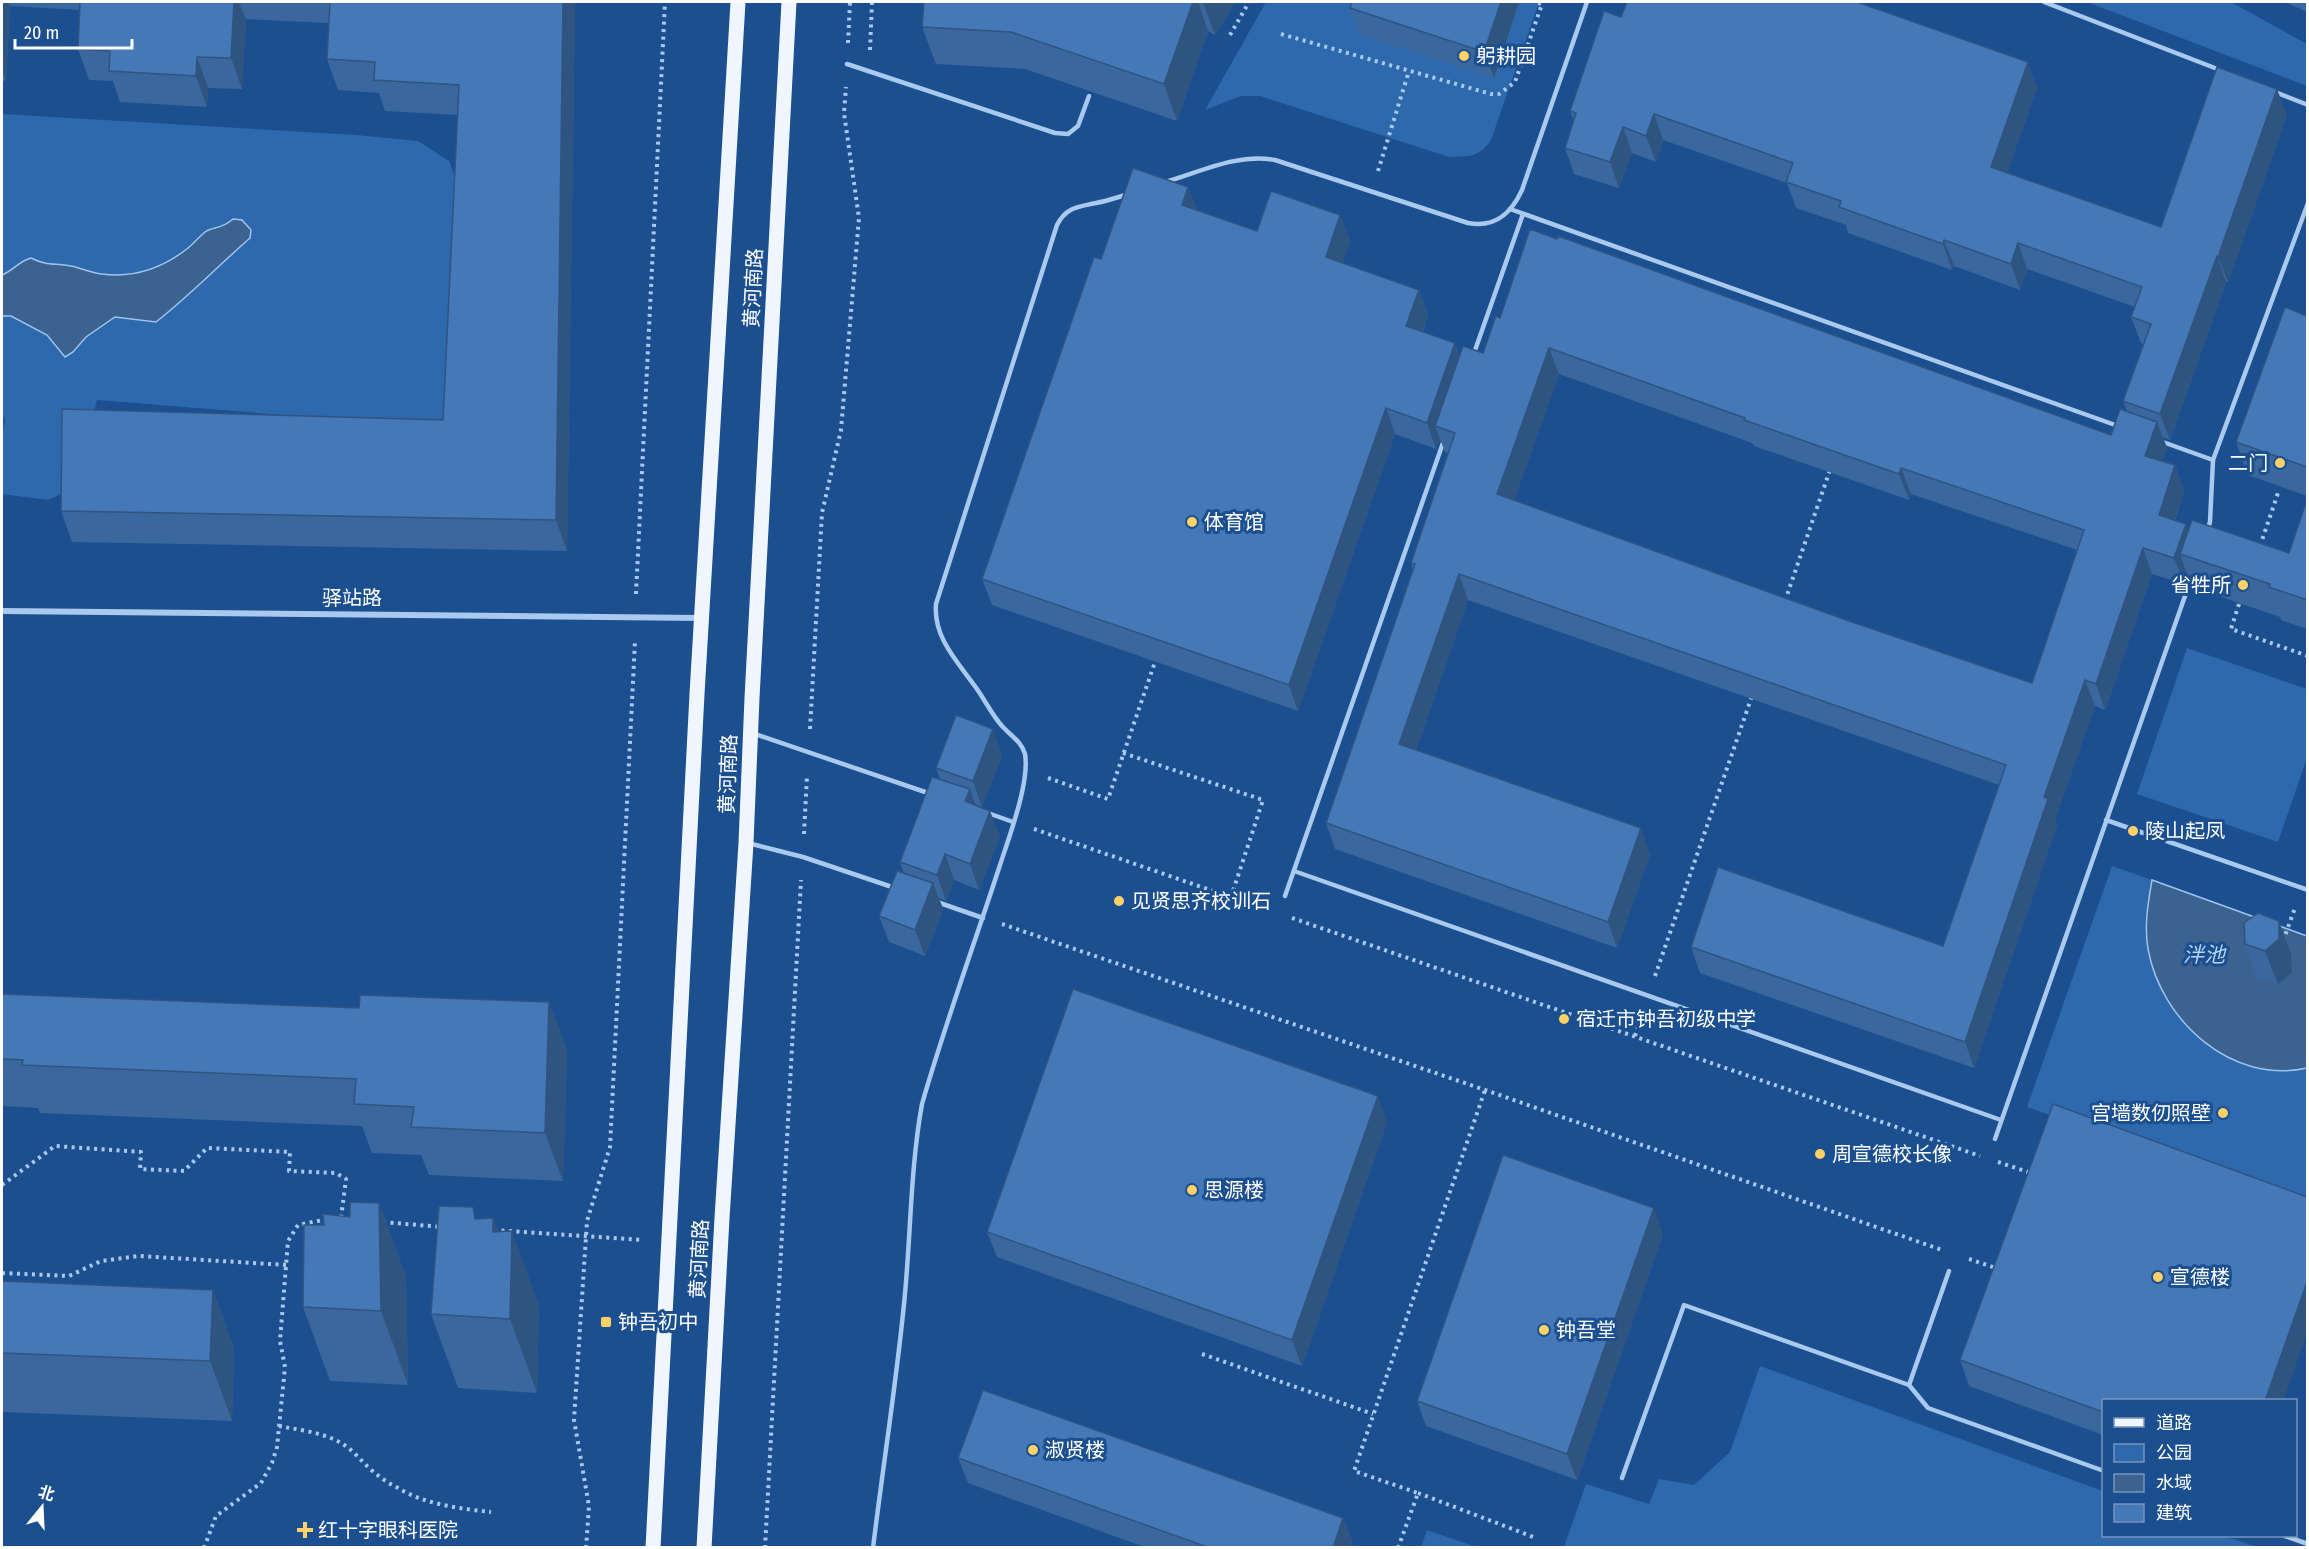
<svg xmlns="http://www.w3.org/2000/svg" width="2309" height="1549" viewBox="0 0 2309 1549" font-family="'Fira Sans Condensed','Noto Sans SC',sans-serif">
  <rect width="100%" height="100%" fill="#1b4f8f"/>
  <g fill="#2e69ad">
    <path d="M 1266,2 L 1539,2 L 1491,140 C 1479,158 1469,156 1449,157 L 1260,96 L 1241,96 L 1205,110 Z"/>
    <polygon points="2087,2 2231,2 2307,44 2307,86"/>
    <polygon points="2,114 356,135 418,141 449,161 456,180 443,417 432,427 97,400 76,487 48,500 2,494 2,436 5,419 2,417"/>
    <polygon points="2187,648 2307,689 2307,758 2278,842 2137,794"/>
    <path d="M 2112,866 L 2152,880 C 2147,909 2144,936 2151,964 L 2301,1069 L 2307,1068 L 2307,1208 L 2027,1107 Z"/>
    <polygon points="1760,1366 2103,1491 2104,1536 2224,1536 2257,1547 1564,1547 1586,1484 1649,1504 1659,1479 1694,1485 1730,1452"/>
    <polygon points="1427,1530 1476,1547 1421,1547"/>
  </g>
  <g fill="#3c6290" stroke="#9cc4f0" stroke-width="1.5">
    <path d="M 233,219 L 242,220 L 251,230 L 250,238 C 218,266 189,296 156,322 L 115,317 L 86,337 L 73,352 L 65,357 L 47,335 L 11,316 L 2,316 L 2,275 C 13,271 19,261 31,258 C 47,266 54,263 71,266 C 81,268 91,273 102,274 C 134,278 163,268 188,248 C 194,243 199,237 205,232 C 213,226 221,230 233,219 Z"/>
    <path d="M 2152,880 L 2307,936 L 2307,1068 C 2232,1085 2161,1021 2148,949 C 2144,926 2148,903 2152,880 Z"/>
  </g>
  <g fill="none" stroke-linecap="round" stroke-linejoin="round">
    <g stroke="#a9c9ee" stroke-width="4" stroke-dasharray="3 4.5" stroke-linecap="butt">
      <polyline points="1281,34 1491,94 1499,94 1515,82 1542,4 1534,2"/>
      <polyline points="1230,35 1249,2"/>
      <polyline points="848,43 850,2"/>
      <polyline points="870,50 872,2"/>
      <polyline points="1378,171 1409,71"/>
      <polyline points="2260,546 2279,490"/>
      <polyline points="636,594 665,2"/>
      <polyline points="1785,601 1830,470"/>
      <polyline points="2239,604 2231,629 2308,656"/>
      <polyline points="810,729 822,513 841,430 859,218 844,113 846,87"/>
      <polyline points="1123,753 1263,800 1231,897"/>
      <polyline points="1048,778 1108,799 1155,662"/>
      <polyline points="1034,829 1265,909"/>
      <polyline points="804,834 807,775"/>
      <polyline points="1292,918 1980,1156"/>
      <polyline points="1002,924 1485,1090 1942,1250"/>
      <polyline points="2283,941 2295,908"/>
      <polyline points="1655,976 1752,696"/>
      <polyline points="1635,1036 1641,1017"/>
      <polyline points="1998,1162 2031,1173"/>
      <polyline points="2,1185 55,1146 141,1152 140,1169 184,1171 207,1148 290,1152 289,1171 336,1173 346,1179 341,1218"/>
      <polyline points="383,1222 442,1227"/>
      <polyline points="494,1230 642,1240"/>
      <polyline points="1969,1259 1996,1268"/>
      <polyline points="2,1273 69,1276 101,1261 139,1256 286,1265"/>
      <polyline points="1202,1354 1373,1414"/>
      <path d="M 279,1426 C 299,1430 322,1432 341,1443 C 354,1450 363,1464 375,1473 C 382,1479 390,1484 398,1488 C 424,1504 461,1509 491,1512"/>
      <polyline points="1418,1493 1536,1538"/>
      <polyline points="204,1548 216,1516 261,1483 272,1463 277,1447 285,1367 280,1341 288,1241 298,1225 328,1219"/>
      <polyline points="586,1548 589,1506 574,1420 587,1221 610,1147 635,641"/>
      <polyline points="765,1548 801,880"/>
      <polyline points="1398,1548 1418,1493 1354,1471 1485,1090"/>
    </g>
    <g stroke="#a9c9ee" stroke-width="4.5">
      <polyline points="2044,2 2220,70"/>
      <polyline points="847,64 1055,133 1068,134 1078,126 1089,96"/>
      <polyline points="2275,92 2308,105"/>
      <path d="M 1165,182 C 1200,172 1238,153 1275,160 L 1468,223 C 1495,228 1511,214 1522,190 L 1587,2"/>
      <polyline points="1510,209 2118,426"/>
      <polyline points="1473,356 1523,214"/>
      <polyline points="2160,441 2213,460"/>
      <polyline points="2207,531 2210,522 2213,460 2308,203"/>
      <polyline points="755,734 931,794"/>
      <polyline points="988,813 1013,822"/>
      <polyline points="2106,820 2308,890"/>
      <polyline points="748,843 803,857 895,888"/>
      <polyline points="1294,871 2001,1120"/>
      <polyline points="1285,896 1444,440"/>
      <polyline points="937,902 983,918"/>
      <polyline points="1995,1139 2192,576"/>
      <polyline points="1909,1385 1949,1271"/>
      <polyline points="1622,1478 1684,1305 1909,1385 1928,1408 2104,1471"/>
      <polyline points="2285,1536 2308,1544"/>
      <path d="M 873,1548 C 883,1466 896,1385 904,1304 C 911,1237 910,1170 922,1104 C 945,1024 974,945 1000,865 C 1009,837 1030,782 1025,754 C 1022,742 1010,735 1002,726 C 993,716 987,704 979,692 C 961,665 933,640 936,604 L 1057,225 C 1066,207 1078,207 1096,203 C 1107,201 1118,197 1129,194"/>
    </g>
    <polyline stroke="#a9c9ee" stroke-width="6" points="2,611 700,618"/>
    <g stroke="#f0f6ff" stroke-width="15">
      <polyline points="653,1548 697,694 738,2"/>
      <polyline points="704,1548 722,1218 746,843 752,698 789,2"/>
    </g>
  </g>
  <g fill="#3a679d" fill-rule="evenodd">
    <polygon points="2,2 575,2 567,551 72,542 61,511 443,420 458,115 385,111 379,93 338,90 327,59 329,23 246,19 242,89 208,88 207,107 120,102 113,81 89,80 78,49 80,10 10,6 6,81 2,80"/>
    <polygon points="924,2 1235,2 1215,35 1208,31 1177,121 1025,69 936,64 922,27"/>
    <polygon points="1352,2 1519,2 1494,78 1359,34 1350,8"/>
    <polygon points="2285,2 2307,2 2307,12"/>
    <path d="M 1621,17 L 2028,62 L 2037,88 L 2007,173 L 2161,227 L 2287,115 L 2228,282 L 2226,282 L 2170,440 L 2163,437 L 2167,448 L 2162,461 L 2175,465 L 2184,491 L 2175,521 L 2188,530 L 2289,553 L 2307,500 L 2307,629 L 2281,620 L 2280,617 L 2192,587 L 2187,574 L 2184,584 L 2152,574 L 2105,710 L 2095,706 L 2055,819 L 2057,825 L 1974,1068 L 1700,973 L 1691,947 L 1943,946 L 1999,785 L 1468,600 L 1416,750 L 1650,854 L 1617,948 L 1335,849 L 1326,823 L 1413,570 L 1411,563 L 1448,453 L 1445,452 L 1440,439 L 1436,449 L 1395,434 L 1298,711 L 992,605 L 982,579 L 1101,259 L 1188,187 L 1197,210 L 1257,231 L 1340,215 L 1350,241 L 1342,263 L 1419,290 L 1428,316 L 1423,332 L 1460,357 L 1483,353 L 1500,318 L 2111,435 L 2127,411 L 2123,401 L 2143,344 L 2141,343 L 2131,317 L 2135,307 L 2027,269 L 2020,290 L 1954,266 L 1952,270 L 1848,233 L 1846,225 L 1796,208 L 1787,183 L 1663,140 L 1656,162 L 1632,153 L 1619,188 L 1574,174 L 1565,148 L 1574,122 L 1570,111 ZM 1559,374 L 1752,443 L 1754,446 L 1909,500 L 1911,494 L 2077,550 L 2032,683 L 1849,621 L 1514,500 Z"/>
    <polygon points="2307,316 2307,496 2248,475 2236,442"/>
    <polygon points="1002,755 982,807 975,804 1000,836 979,890 954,880 946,901 939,898 943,909 925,956 889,942 879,916 904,873 900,862 940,779 936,768"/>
    <polygon points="2245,944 2291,954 2292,973 2278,984 2257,978"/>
    <polygon points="2,994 359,1008 549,1002 567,1051 563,1181 429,1175 421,1155 372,1153 362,1126 40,1113 38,1108 2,1106"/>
    <polygon points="1387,1122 1302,1366 997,1257 987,1232"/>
    <polygon points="379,1203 406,1277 408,1385 330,1381 303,1307 324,1225 350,1217"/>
    <polygon points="493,1218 498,1231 539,1305 537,1393 458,1388 431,1314 478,1219"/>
    <polygon points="1663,1234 1577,1480 1426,1426 1417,1401"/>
    <polygon points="2,1281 213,1290 234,1349 232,1421 2,1412"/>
    <polygon points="1960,1360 2103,1401 2103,1435 1969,1386"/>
    <polygon points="958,1458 1343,1518 1353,1544 1352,1548 1147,1548 968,1483"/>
  </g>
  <g fill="#305480">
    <polygon points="2,2 8,2 10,6 6,81 2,69"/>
    <polygon points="234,2 239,2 246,19 242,89 231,58"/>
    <polygon points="563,2 575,2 567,551 556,520"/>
    <polygon points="1193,2 1198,2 1208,31 1177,121 1164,84"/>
    <polygon points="1203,2 1235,2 1215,35"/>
    <polygon points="1501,2 1519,2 1494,78 1484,52"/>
    <polygon points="197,57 208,88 207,107 196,76"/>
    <polygon points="2028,62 2037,88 2000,193 1991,167"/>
    <polygon points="2277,89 2287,115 2228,282 2218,257"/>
    <polygon points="1654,114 1663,140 1656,162 1646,136"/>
    <polygon points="1623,127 1632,153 1619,188 1610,162"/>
    <polygon points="1188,187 1198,213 1182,205"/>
    <polygon points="1340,215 1350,241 1336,283 1326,257"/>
    <polygon points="1944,240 1954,266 1952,270 1943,244"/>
    <polygon points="2018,243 2027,269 2020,290 2011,264"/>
    <polygon points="2217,256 2226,282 2170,440 2160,414"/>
    <polygon points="1419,290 1428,316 1415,352 1406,326"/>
    <polygon points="1455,343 1464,369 1435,426 1440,439 1436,449 1427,423"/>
    <polygon points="1549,348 1559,374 1507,520 1497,494"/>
    <polygon points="1386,408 1395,434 1298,711 1289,685"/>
    <polygon points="2157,422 2167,448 2155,482 2145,456"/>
    <polygon points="2175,465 2184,491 2168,541 2159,515"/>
    <polygon points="1901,468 1911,494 1909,500 1899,474"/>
    <polygon points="2186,524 2195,550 2180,554 2187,574 2184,584 2174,558"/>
    <polygon points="2143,548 2152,574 2105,710 2096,684"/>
    <polygon points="1459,574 1468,600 1409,770 1399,744"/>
    <polygon points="2085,680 2095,706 2055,819 2057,825 1974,1068 1965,1042 2044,797"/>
    <polygon points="993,729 1002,755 982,807 973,781"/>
    <polygon points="970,789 979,815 965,801"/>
    <polygon points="990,811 1000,836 979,890 970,864"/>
    <polygon points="1641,828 1650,854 1617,948 1608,922"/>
    <polygon points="945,854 954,880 946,901 937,875"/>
    <polygon points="933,883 943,909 925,956 915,930"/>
    <polygon points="2279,921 2291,954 2292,973 2278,984 2265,951"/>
    <polygon points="549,1002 567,1051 563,1181 545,1133"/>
    <polygon points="1378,1096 1387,1122 1302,1366 1292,1340"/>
    <polygon points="379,1203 406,1277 408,1385 381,1311"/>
    <polygon points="1654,1208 1663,1234 1577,1480 1567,1454"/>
    <polygon points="493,1218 511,1268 512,1231 539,1305 537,1393 510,1319 493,1232"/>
    <polygon points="2307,1282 2307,1334 2283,1401 2265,1401"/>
    <polygon points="213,1290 234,1349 232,1421 210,1361"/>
    <polygon points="1343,1518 1353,1544 1352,1548 1333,1548"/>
  </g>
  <g fill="#4478b7" stroke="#305480" stroke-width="1.5" fill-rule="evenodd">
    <polygon points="80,2 234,2 231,58 197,57 196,76 109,71 110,51 78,49"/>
    <polygon points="330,2 563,2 556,520 61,511 62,409 443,420 459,85 374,80 375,62 327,59"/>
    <polygon points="924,2 1193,2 1164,84 1011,32 922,27"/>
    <polygon points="1352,2 1501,2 1484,52 1350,8"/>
    <polygon points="1627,2 1857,2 2028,62 1991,167 2161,227 2217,67 2277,89 2218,257 2217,256 2160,414 2123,401 2151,324 2131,317 2142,287 2018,243 2011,264 1944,240 1943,244 1839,207 1841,201 1786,182 1793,163 1654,114 1646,136 1623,127 1610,162 1565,148 1576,113 1570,111 1604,11 1621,17"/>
    <polygon points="1133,168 1188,187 1182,205 1257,231 1271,191 1340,215 1326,257 1419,290 1406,326 1455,343 1427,423 1386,408 1289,685 982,579 1094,257 1101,259"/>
    <path d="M 1530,229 L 1557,239 L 1558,236 L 2111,435 L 2120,409 L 2157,422 L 2145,456 L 2175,465 L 2159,515 L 2186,524 L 2174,558 L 2143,548 L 2096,684 L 2085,680 L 2044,797 L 2048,799 L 1965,1042 L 1691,947 L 1718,867 L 1943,946 L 2006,765 L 1459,574 L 1399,744 L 1641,828 L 1608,922 L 1326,823 L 1415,564 L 1411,563 L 1455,433 L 1435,426 L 1463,346 L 1483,353 L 1496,316 L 1500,318 ZM 1549,348 L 1745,418 L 1744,420 L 1899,474 L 1901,468 L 2084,530 L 2032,683 L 1849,621 L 1497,494 Z"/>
    <polygon points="2285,307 2307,316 2307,467 2236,442"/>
    <polygon points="2307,500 2307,600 2269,587 2270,584 2180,554 2192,520 2289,553"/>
    <polygon points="956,715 993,729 973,781 936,768"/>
    <polygon points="932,777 970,789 965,801 990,811 970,864 945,854 937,875 900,862"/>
    <polygon points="897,871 933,883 915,930 879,916"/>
    <polygon points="2258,913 2279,921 2279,939 2265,951 2245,944 2244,923"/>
    <polygon points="1073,989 1378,1096 1292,1340 987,1232"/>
    <polygon points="2,994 359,1008 360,995 549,1002 545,1133 411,1127 414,1107 354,1104 356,1079 22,1065 23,1060 2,1059"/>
    <polygon points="2053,1104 2307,1197 2307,1282 2265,1401 2103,1401 2103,1412 1960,1360"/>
    <polygon points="1503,1155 1654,1208 1567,1454 1417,1401"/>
    <polygon points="350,1202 379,1203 381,1311 303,1307 304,1225 324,1225 323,1214 350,1217"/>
    <polygon points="439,1206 473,1207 475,1219 493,1218 493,1232 512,1231 510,1319 431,1314"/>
    <polygon points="2,1281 213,1290 210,1361 2,1353"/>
    <polygon points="983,1390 1343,1518 1333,1548 1210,1548 958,1458"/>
  </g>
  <g fill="#ffd166" stroke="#1b4f8f" stroke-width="2">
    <circle cx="1464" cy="56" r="6"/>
    <circle cx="2280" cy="463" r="6"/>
    <circle cx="1192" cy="522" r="6"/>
    <circle cx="2243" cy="585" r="6"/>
    <circle cx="2133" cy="831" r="6"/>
    <circle cx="1119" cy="901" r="6"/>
    <circle cx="1564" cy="1019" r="6"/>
    <circle cx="2223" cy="1113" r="6"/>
    <circle cx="1820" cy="1154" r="6"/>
    <circle cx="1192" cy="1190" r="6"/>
    <circle cx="2158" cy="1277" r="6"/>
    <rect x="600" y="1316" width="12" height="12" rx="3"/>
    <circle cx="1544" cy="1330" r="6"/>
    <circle cx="1033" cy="1450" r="6"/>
    <path d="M302 1521h6v6h6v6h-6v6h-6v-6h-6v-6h6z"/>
  </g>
  <g text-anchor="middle" stroke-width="6" stroke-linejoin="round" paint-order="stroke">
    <g font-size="20" fill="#fff" stroke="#1b4f8f" text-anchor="start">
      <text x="1476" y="63">躬耕园</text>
      <text x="2268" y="470" text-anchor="end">二门</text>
      <text x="1204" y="529">体育馆</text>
      <text x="2231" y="592" text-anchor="end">省牲所</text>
      <text x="2145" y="838">陵山起凤</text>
      <text x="1131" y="908">见贤思齐校训石</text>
      <text x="1576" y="1026">宿迁市钟吾初级中学</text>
      <text x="2211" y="1120" text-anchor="end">宫墙数仞照壁</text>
      <text x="1832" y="1161">周宣德校长像</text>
      <text x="1204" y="1197">思源楼</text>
      <text x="2170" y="1284">宣德楼</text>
      <text x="618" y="1329">钟吾初中</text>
      <text x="1556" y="1337">钟吾堂</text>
      <text x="1045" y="1457">淑贤楼</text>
      <text x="318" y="1537">红十字眼科医院</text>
    </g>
    <g font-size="20" fill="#fff" stroke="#1b4f8f">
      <text transform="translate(753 288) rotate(-87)" y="7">黄河南路</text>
      <text x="352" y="605">驿站路</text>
      <text transform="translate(728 774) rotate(-88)" y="7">黄河南路</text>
      <text transform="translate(699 1259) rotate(-87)" y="7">黄河南路</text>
    </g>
    <g font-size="21" font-style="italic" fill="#b5d3f5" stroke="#1b4f8f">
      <text x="2204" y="962">泮池</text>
    </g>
  </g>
  <rect width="2309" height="1549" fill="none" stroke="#ffffff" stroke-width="6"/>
  <rect x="2102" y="1399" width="195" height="138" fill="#1b4f8f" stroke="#7695bc" stroke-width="1.5"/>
  <rect x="2114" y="1418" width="30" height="9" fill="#f0f6ff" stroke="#7695bc" stroke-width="1.5"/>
  <text x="2156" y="1429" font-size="18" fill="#ffffff">道路</text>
  <rect x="2114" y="1444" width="30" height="18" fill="#2e69ad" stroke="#7695bc" stroke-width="1.5"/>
  <text x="2156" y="1459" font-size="18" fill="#ffffff">公园</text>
  <rect x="2114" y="1474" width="30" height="18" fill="#3c6290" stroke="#7695bc" stroke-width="1.5"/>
  <text x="2156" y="1489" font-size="18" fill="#ffffff">水域</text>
  <rect x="2114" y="1504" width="30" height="18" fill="#4478b7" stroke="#7695bc" stroke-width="1.5"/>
  <text x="2156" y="1519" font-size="18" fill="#ffffff">建筑</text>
  <g transform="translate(42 1507) rotate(18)" stroke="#1b4f8f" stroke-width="4.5" paint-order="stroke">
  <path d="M0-4.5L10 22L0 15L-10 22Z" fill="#ffffff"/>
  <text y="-9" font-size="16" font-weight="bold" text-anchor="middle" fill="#ffffff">北</text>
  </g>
  <path d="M15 39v9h117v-9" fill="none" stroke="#ffffff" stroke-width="3"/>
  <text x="24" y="39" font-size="18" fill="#ffffff" stroke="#1b4f8f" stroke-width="4.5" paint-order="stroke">20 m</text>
</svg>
